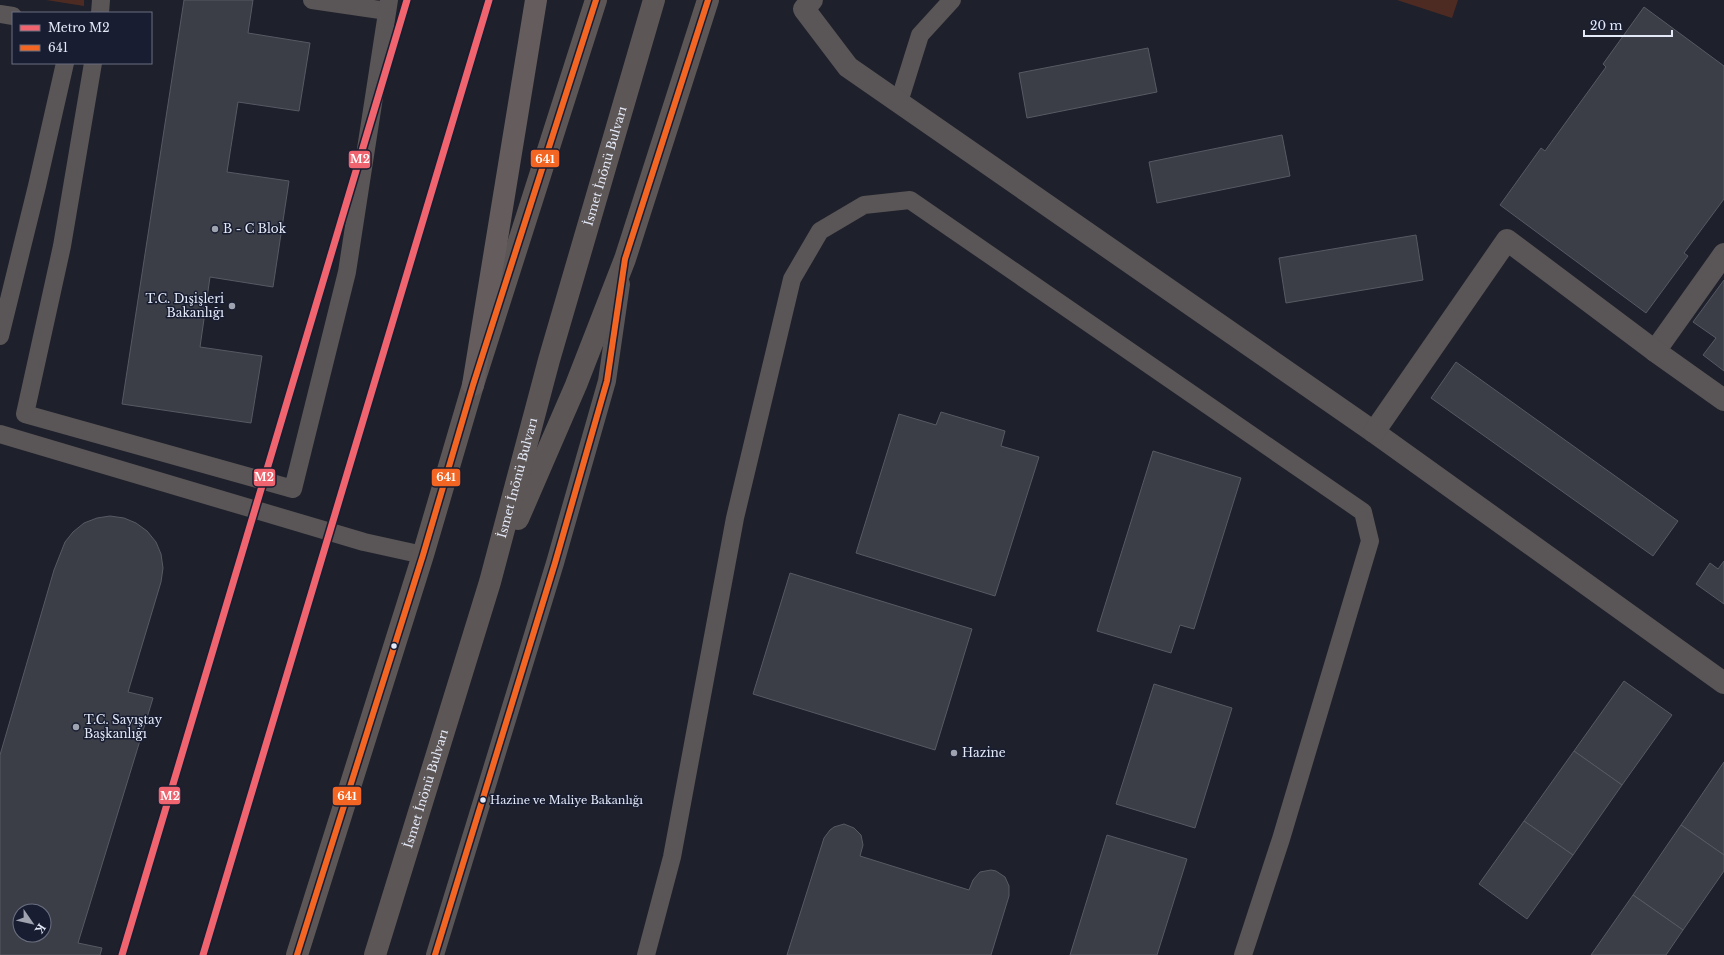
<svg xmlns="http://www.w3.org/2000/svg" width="1724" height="955" viewBox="0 0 1724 955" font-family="'Libre Baskerville',serif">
  <rect width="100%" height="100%" fill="#1e202b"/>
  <g fill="#4e2b22">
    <polygon points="46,0 84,0 84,6"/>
    <polygon points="1397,0 1458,0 1452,18"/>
  </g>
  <g fill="#3b3e47" stroke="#575963" fill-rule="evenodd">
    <polygon points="184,0 253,0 248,33 310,43 299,111 238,102 227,172 289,181 273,287 210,277 200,347 262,356 251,423 122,404"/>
    <polygon points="1644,7 1724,66 1724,199 1684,253 1688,256 1646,313 1500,205 1541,148 1545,151 1606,67 1603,64"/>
    <polygon points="1148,48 1157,92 1027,118 1019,73"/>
    <polygon points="1282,135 1290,176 1157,203 1149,162"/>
    <polygon points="1416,235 1423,280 1286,303 1279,258"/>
    <polygon points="1724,280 1724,371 1703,355 1716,338 1693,322"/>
    <polygon points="1456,362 1678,521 1653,556 1431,398"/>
    <polygon points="941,412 1005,431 1001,446 1039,457 995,596 856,553 899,414 936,425"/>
    <polygon points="1153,451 1241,478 1194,629 1180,625 1171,653 1097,631"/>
    <path d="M 110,516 L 124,518 L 136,523 L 147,531 L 156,542 L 161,554 L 163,568 L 161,582 L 128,692 L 153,698 L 78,943 L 102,948 L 100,955 L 0,955 L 0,755 L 54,570 L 65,542 L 73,532 L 84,523 L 97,518 ZM 20,911 L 44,911 L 44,935 L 20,935 Z"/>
    <polygon points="1724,561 1724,604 1696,584 1710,563 1718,569"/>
    <polygon points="790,573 972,629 935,750 753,694"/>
    <polygon points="1624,681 1672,715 1622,785 1574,751"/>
    <polygon points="1154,684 1232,708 1195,828 1116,804"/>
    <polygon points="1574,751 1622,785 1573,855 1524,821"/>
    <polygon points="1724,762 1724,855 1681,825"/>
    <polygon points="1524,821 1573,855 1527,919 1479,884"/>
    <polygon points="844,824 854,828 861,835 863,845 860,856 969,890 973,880 980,872 991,870 996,871 1005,877 1009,886 1009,896 991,955 787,955 824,838 830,830 834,827"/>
    <polygon points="1681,825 1724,855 1724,871 1683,930 1633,895"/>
    <polygon points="1107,835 1187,859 1157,955 1070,955"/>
    <polygon points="1633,895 1683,930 1666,955 1591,955"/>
  </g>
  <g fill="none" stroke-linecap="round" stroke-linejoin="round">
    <g stroke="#5a5556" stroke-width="18">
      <polyline points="312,0 387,11"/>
      <polyline points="100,13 101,0"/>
      <polyline points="0,14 13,16"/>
      <polyline points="93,63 62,246 25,414 293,489 347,272 389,0"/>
      <polyline points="899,102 920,35 952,0"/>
      <polyline points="0,336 37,186 65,63"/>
      <polyline points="0,434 364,542 423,555"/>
      <polyline points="435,955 555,563 607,381 621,284"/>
      <polyline points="646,955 672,857 735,518 792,279 820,231 864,205 910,200 1363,512 1370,541 1281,839 1243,955"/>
    </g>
    <g stroke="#5a5556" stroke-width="22">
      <polyline points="812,0 804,9 848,67 1374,432 1724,683"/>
      <polyline points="1655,351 1724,254"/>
      <polyline points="1374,432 1507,240 1655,351 1724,400"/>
    </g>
    <g stroke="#5d5656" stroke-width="22">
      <polyline points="518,519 576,385 625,259 708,0"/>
      <polyline points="297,955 423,555 473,385 596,0"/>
      <path id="s1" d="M 375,955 L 490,582 L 549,360 L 654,0"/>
    </g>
    <polyline stroke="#645c5d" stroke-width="22" points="473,385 536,0"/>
    <g stroke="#181d31" stroke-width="9">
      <g id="bus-1">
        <polyline points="297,955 423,555 473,385 596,0"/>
        <polyline points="435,955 555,563 607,381 625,259 708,0"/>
      </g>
    </g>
    <use href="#bus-1" stroke="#f26522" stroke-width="6"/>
    <g stroke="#181d31" stroke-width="10">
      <g id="metro-1">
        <polyline points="122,955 407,0"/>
        <polyline points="203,955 489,0"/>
      </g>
    </g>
    <use href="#metro-1" stroke="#ef646e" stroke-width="7"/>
  </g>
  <g fill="#9fa3b0" stroke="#181d31" stroke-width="1.5">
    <circle cx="215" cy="229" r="4"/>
    <circle cx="232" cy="306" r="4"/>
    <circle cx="76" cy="727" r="4"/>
    <circle cx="954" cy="753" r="4"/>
  </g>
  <g fill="#e4e9f7" stroke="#181d31" stroke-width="1.5">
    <circle cx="394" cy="646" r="3.5"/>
    <circle cx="483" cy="800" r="3.5"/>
  </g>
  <g text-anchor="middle" stroke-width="3" stroke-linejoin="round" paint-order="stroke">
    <g font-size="11" fill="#e4e9f7" stroke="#181d31" text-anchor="start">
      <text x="490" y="804">Hazine ve Maliye Bakanlığı</text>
    </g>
    <g font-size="12" fill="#e4e9f7" stroke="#181d31">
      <text dy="4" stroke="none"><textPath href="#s1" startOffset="822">İsmet İnönü Bulvarı</textPath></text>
      <text dy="4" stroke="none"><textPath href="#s1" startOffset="498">İsmet İnönü Bulvarı</textPath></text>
      <text dy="4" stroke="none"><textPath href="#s1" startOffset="174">İsmet İnönü Bulvarı</textPath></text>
    </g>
    <g font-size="12" fill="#e4e9f7" stroke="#181d31" text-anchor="start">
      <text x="223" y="233">B - C Blok</text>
      <text x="224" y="303" text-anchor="end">T.C. Dışişleri<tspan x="224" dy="14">Bakanlığı</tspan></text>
      <text x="84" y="724">T.C. Sayıştay<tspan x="84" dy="14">Başkanlığı</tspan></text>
      <text x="962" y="757">Hazine</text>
    </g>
  </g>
  <g stroke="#181d31" stroke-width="1.5">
    <rect x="530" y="149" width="30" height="19" rx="4" fill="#f26522"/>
    <rect x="348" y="150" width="23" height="19" rx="4" fill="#ef646e"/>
    <rect x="431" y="468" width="30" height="19" rx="4" fill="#f26522"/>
    <rect x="253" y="468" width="23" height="19" rx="4" fill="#ef646e"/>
    <rect x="158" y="786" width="23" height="19" rx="4" fill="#ef646e"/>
    <rect x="332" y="786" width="30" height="20" rx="4" fill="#f26522"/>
  </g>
  <g font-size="11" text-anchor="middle" font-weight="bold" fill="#fff">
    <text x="545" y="163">641</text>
    <text x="360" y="163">M2</text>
    <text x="446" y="481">641</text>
    <text x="264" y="481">M2</text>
    <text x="170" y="800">M2</text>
    <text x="347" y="800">641</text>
  </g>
  <rect x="12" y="12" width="140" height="52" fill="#181d31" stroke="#6a6f80"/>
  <rect x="20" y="25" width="20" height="6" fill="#ef646e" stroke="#6a6f80"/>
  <text x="48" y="32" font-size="12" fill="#e4e9f7">Metro M2</text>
  <rect x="20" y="45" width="20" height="6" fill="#f26522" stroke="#6a6f80"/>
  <text x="48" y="52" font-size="12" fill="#e4e9f7">641</text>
  <g transform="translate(32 923) rotate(124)"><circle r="19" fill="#181d31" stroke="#6a6f80"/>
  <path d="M0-3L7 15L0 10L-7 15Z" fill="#9fa3b0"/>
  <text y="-6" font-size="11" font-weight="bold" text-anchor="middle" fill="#e4e9f7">K</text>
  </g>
  <path d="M1584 30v6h88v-6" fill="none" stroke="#e4e9f7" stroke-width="2"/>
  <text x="1590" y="30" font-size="12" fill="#e4e9f7" stroke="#181d31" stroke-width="3" paint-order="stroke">20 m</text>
</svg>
